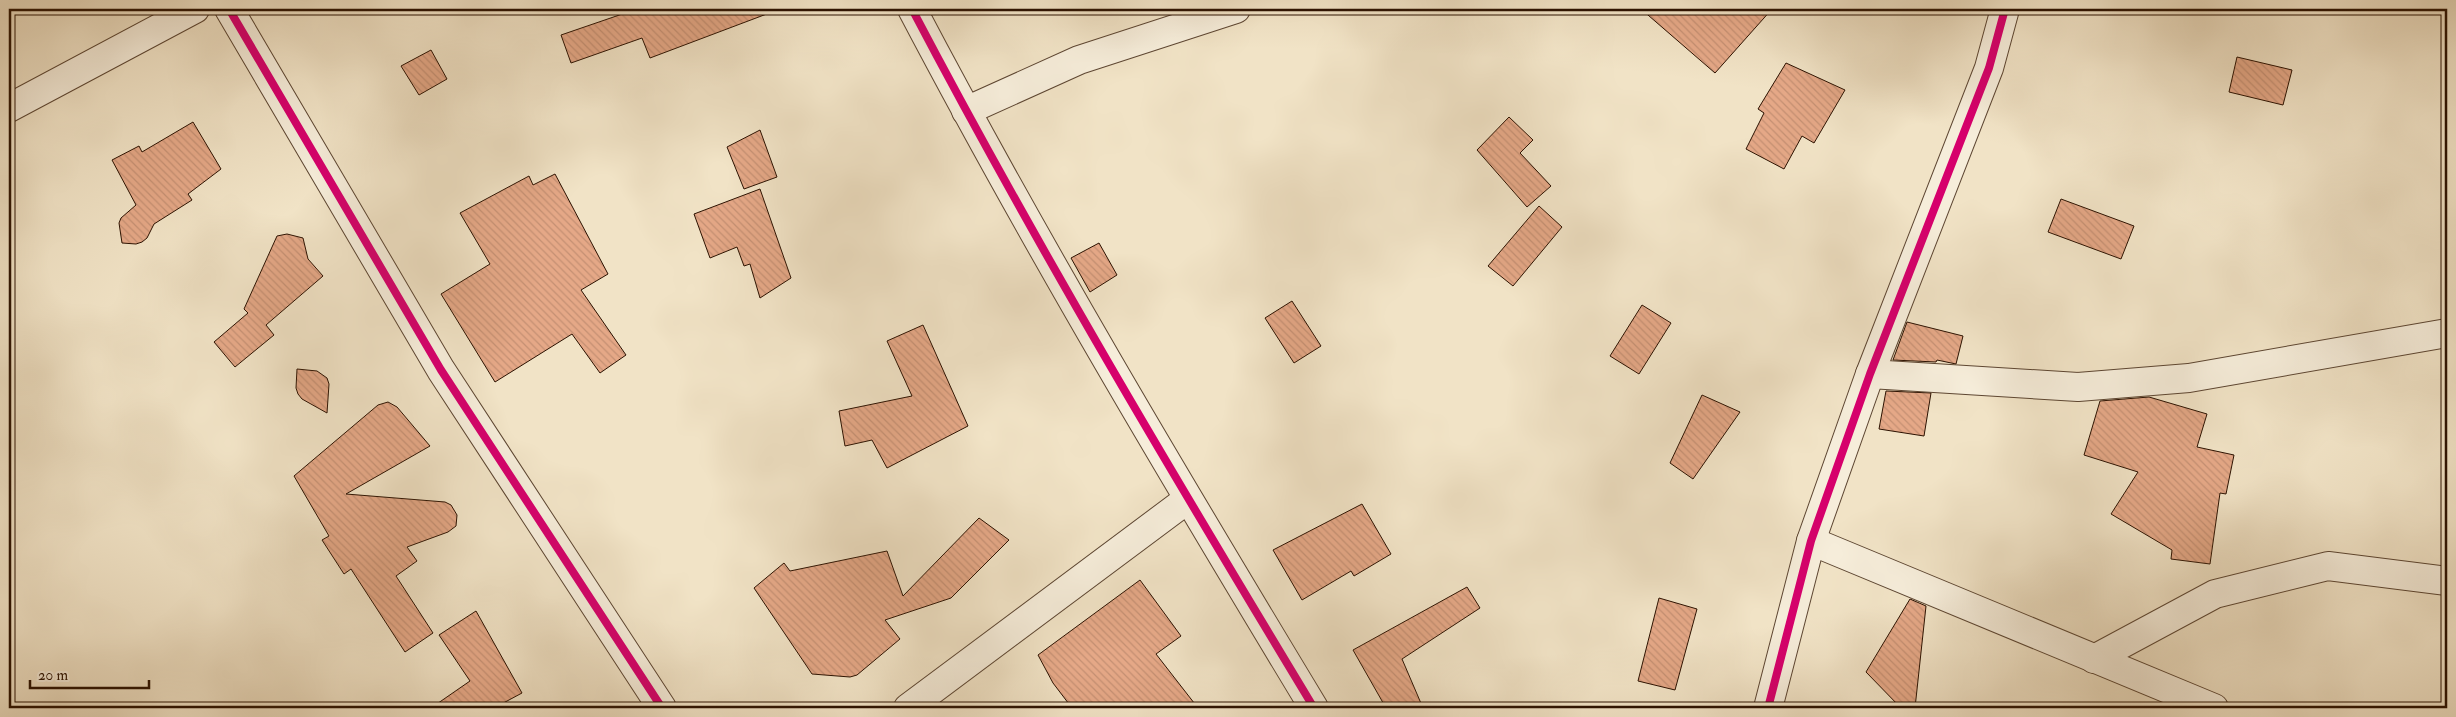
<svg xmlns="http://www.w3.org/2000/svg" width="2456" height="717" viewBox="0 0 2456 717" font-family="'IM FELL Double Pica',serif">
  <defs>
    <pattern id="building-back-hatch" width="6" height="6" patternUnits="userSpaceOnUse" patternTransform="scale(1.25)"><rect width="6" height="6" fill="#e5a887"/><path d="M-1 5l2 2M0 0l6 6M5-1l2 2" fill="none" stroke="#c59073"/></pattern>
  </defs>
  <rect width="100%" height="100%" fill="#f1e3c6"/>
  <filter id="stains"><feTurbulence type="fractalNoise" baseFrequency=".004" numOctaves="4"/><feColorMatrix values="0 0 0 0 .2 0 0 0 0 .09 0 0 0 0 .02 0 0 0 .5 -.17"/></filter>
  <radialGradient id="worn" r=".72"><stop offset=".6" stop-color="#630" stop-opacity="0"/><stop offset="1" stop-color="#630" stop-opacity=".3"/></radialGradient>
  <g fill="url(#building-back-hatch)" stroke="#2c1201">
    <polygon points="630,9 772,9 772,12 650,58 642,38 571,63 561,35 631,11"/>
    <polygon points="1641,9 1772,9 1715,73"/>
    <polygon points="431,50 447,79 419,95 401,66"/>
    <polygon points="2237,57 2292,70 2283,105 2229,92"/>
    <polygon points="1786,63 1845,90 1814,143 1802,136 1784,169 1746,149 1764,113 1758,109"/>
    <polygon points="1509,117 1533,140 1520,153 1551,186 1527,207 1477,150"/>
    <polygon points="193,122 221,169 188,194 192,200 154,224 147,238 142,242 136,244 122,243 119,223 121,218 136,205 112,160 139,146 142,152"/>
    <polygon points="760,130 777,177 744,189 727,147"/>
    <polygon points="555,174 608,274 581,290 626,355 600,373 572,334 495,382 441,294 490,264 460,213 529,176 533,185"/>
    <polygon points="760,189 791,278 760,298 750,264 744,266 737,247 710,258 694,214"/>
    <polygon points="2061,199 2134,226 2121,259 2048,232"/>
    <polygon points="1539,206 1562,227 1513,286 1488,266"/>
    <polygon points="287,234 303,238 308,259 323,276 266,325 274,335 235,367 214,342 248,313 244,309 277,236"/>
    <polygon points="1099,243 1117,275 1090,292 1071,258"/>
    <polygon points="1292,301 1321,346 1294,363 1265,318"/>
    <polygon points="1642,305 1671,323 1639,374 1610,356"/>
    <polygon points="1907,322 1963,336 1956,364 1937,360 1936,362 1893,360"/>
    <polygon points="923,325 968,426 887,468 872,440 845,446 839,411 912,396 887,341"/>
    <polygon points="297,369 317,371 327,378 329,384 327,413 302,399 298,394 296,388"/>
    <polygon points="1886,391 1931,393 1924,436 1879,429"/>
    <polygon points="1702,395 1740,412 1693,479 1670,463"/>
    <polygon points="2149,397 2207,414 2197,447 2234,455 2226,494 2220,493 2210,564 2171,559 2172,550 2111,514 2138,472 2084,455 2100,401"/>
    <polygon points="388,402 397,407 430,446 346,494 445,502 451,505 457,515 456,526 448,532 407,547 417,561 396,576 433,633 405,652 351,569 344,574 322,540 329,536 294,476 378,405"/>
    <polygon points="1362,504 1391,554 1354,576 1351,571 1302,600 1273,550"/>
    <polygon points="979,518 1009,540 951,598 885,620 900,639 857,675 850,677 812,674 754,588 784,563 790,571 887,551 903,596"/>
    <polygon points="1140,580 1181,636 1156,654 1198,708 1072,708 1053,683 1038,655"/>
    <polygon points="1467,587 1480,608 1402,659 1423,708 1386,708 1353,650"/>
    <polygon points="1659,598 1697,609 1675,690 1638,681"/>
    <polygon points="1910,599 1926,606 1915,708 1901,708 1866,672"/>
    <polygon points="476,611 522,693 494,708 431,708 470,681 439,635"/>
  </g>
  <g fill="none" stroke-linecap="round" stroke-linejoin="round">
    <g stroke="#5d4632" stroke-width="30">
      <g id="minor">
        <polyline points="229,9 441,370 662,708"/>
        <path d="M 912,9 C 1037,247 1175,478 1314,708"/>
        <polyline points="9,108 195,9"/>
        <polyline points="966,111 1079,60 1236,9"/>
        <polyline points="1870,374 2078,387 2189,378 2447,333"/>
        <polyline points="1811,541 2214,708"/>
        <polyline points="2094,659 2215,594 2328,566 2447,581"/>
        <polyline points="908,708 1188,499"/>
        <polyline points="1768,708 1811,541 1870,374 1989,68 2005,9"/>
      </g>
    </g>
    <use href="#minor" stroke="#f6edda" stroke-width="28"/>
    <g stroke="#f6edda" stroke-width="11">
      <g id="cycleway">
        <polyline points="229,9 441,370 662,708"/>
        <path d="M 912,9 C 1037,247 1175,478 1314,708"/>
        <polyline points="1768,708 1811,541 1870,374 1989,68 2005,9"/>
      </g>
    </g>
    <use href="#cycleway" stroke="#d6006c" stroke-width="8"/>
  </g>
  <rect width="2456" height="717" fill="none" stroke="#f1e3c6" stroke-width="30"/>
  <rect x="10" y="10" width="2436" height="697" fill="none" stroke="#2c1201" stroke-width="2.5"/>
  <rect x="15" y="15" width="2426" height="687" fill="none" stroke="#2c1201"/>
  <path d="M30 680v8h119v-8" fill="none" stroke="#2c1201" stroke-width="2.5"/>
  <text x="38" y="680" font-size="15" fill="#2c1201" stroke="#f6edda" stroke-width="4" paint-order="stroke">20 m</text>
  <rect width="100%" height="100%" filter="url(#stains)"/>
  <rect width="100%" height="100%" fill="url(#worn)"/>
</svg>
